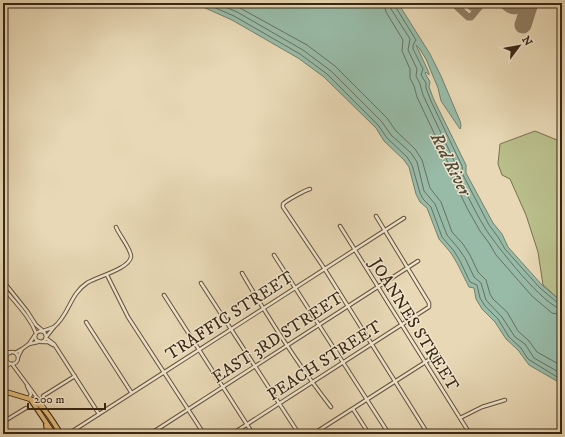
<svg xmlns="http://www.w3.org/2000/svg" width="565" height="437" viewBox="0 0 565 437" font-family="'IM FELL DW Pica',serif">
  <rect width="100%" height="100%" fill="#e8d8b5"/>
  <filter id="stains"><feTurbulence type="fractalNoise" baseFrequency=".005" numOctaves="4"/><feColorMatrix values="0 0 0 0 .2 0 0 0 0 .09 0 0 0 0 .02 0 0 0 .5 -.17"/></filter>
  <radialGradient id="worn" r=".72"><stop offset=".6" stop-color="#630" stop-opacity="0"/><stop offset="1" stop-color="#630" stop-opacity=".3"/></radialGradient>
  <polygon fill="#b9be8b" stroke="#78724f" points="535,131 562,142 562,302 543,285 538,252 526,215 510,179 502,175 498,164 500,144"/>
  <polygon fill="#98bba8" stroke="#727f6c" points="194,3 398,3 430,54 441,76 460,121 461,126 460,129 441,101 438,88 426,59 419,48 416,45 429,73 429,75 426,72 425,73 430,82 429,87 434,100 466,165 466,173 493,223 502,234 508,247 542,285 562,302 562,384 529,365 518,350 506,339 495,322 482,309 476,299 474,288 469,287 457,263 451,253 439,239 427,208 420,202 416,194 409,167 404,160 384,141 376,128 324,77 298,58 232,20"/>
  <g fill="none" stroke-linecap="round" stroke-linejoin="round">
    <g stroke="#68705e" stroke-width="1">
      <polyline points="204,3 234,16 300,54 327,74 378,125 387,138 407,157 412,165 420,193 423,199 431,207 442,237 454,251 460,261 470,282 477,285 480,298 485,306 498,319 509,337 521,348 528,359 562,380"/>
      <polyline points="216,3 237,12 303,50 331,71 382,122 391,135 411,153 417,162 424,191 435,204 447,235 458,248 465,258 474,277 481,283 486,300 502,317 515,337 525,344 534,358 562,374"/>
      <polyline points="231,3 307,45 335,66 387,118 396,131 415,149 422,160 430,188 441,202 452,232 463,244 470,255 478,272 486,280 490,294 493,299 507,312 518,331 529,341 537,352 562,366"/>
      <polyline points="384,3 386,12 403,40 402,51 410,69 410,78 414,86 417,97 451,169 453,179 467,208 480,231 489,243 496,255 532,296 552,313 562,315"/>
      <path d="M 390,3 L 391,9 L 410,39 L 408,50 L 417,69 L 416,76 L 420,84 L 423,95 L 457,167 L 458,177 C 467,194 475,212 485,228 C 495,244 545,308 562,309"/>
      <polyline points="395,3 395,6 416,40 413,45 413,49 423,69 421,75 426,83 426,88 431,101 462,166 463,175 489,225 498,237 505,249 540,288 558,303 562,304"/>
    </g>
    <g stroke="#907f64" stroke-width="7">
      <polyline points="453,3 468,17 471,17 480,6"/>
      <path d="M 501,3 C 511,13 517,14 528,3"/>
      <polyline points="471,7 474,3"/>
    </g>
    <polyline stroke="#907f64" stroke-width="17" points="523,25 530,3"/>
    <g stroke="#64523c" stroke-width="4.5">
      <g id="minor">
        <path d="M 310,189 C 305,190 286,201 283,204 L 283,207 L 324,268 L 428,434"/>
        <polyline points="340,226 470,434"/>
        <polyline points="274,255 389,434"/>
        <path d="M 242,273 C 269,319 298,365 331,407"/>
        <polyline points="107,275 128,317 204,434"/>
        <polyline points="3,281 27,311 36,325 42,330"/>
        <polyline points="201,283 299,434"/>
        <path d="M 3,287 C 14,302 29,315 36,333 L 35,337 L 36,340 L 41,342 L 45,340 L 46,336 L 44,332 L 40,331 L 36,333"/>
        <polyline points="164,295 253,434"/>
        <polyline points="86,322 131,392"/>
        <path d="M 54,327 C 69,315 70,294 87,283 C 96,277 129,269 131,257 C 132,250 119,235 116,227"/>
        <polyline points="43,331 54,327 47,336"/>
        <polyline points="35,335 29,344 38,342"/>
        <polyline points="46,338 54,344 99,414"/>
        <polyline points="43,342 48,342 53,345"/>
        <polyline points="22,349 29,344"/>
        <polyline points="3,350 10,353"/>
        <circle cx="12" cy="358" r="6"/>
        <polyline points="15,353 22,349 18,357"/>
        <polyline points="12,364 46,410"/>
        <polyline points="3,367 10,364"/>
        <polyline points="27,386 31,394 29,399"/>
        <polyline points="43,396 75,376"/>
        <polyline points="353,409 369,434"/>
        <polyline points="460,418 482,407 505,400"/>
        <polyline points="3,422 26,408"/>
        <polyline points="3,428 7,434"/>
        <polyline points="156,430 158,434"/>
        <polyline points="68,434 404,218"/>
        <polyline points="150,434 418,261"/>
        <polyline points="232,434 429,307 429,303 376,216"/>
        <polyline points="313,434 438,354"/>
      </g>
    </g>
    <g stroke="#382613" stroke-width="6">
      <g id="primary">
        <path d="M 3,391 L 33,400 C 46,408 53,422 61,434"/>
        <polyline points="31,400 54,434"/>
        <polyline points="46,425 48,434"/>
      </g>
    </g>
    <use href="#minor" stroke="#f0e6cf" stroke-width="2.5"/>
    <use href="#primary" stroke="#e4bc7a" stroke-width="4"/>
  </g>
  <g text-anchor="middle" stroke-width="3" stroke-linejoin="round" paint-order="stroke">
    <g font-size="17" fill="#382613" stroke="#f0e6cf">
      <text transform="translate(229 315) rotate(-33)" y="6">TRAFFIC STREET</text>
      <text transform="translate(415 324) rotate(58)" y="6">JOANNES STREET</text>
      <text transform="translate(277 337) rotate(-33)" y="6">EAST 3RD STREET</text>
      <text transform="translate(324 360) rotate(-33)" y="6">PEACH STREET</text>
    </g>
    <g font-size="18" font-style="italic" fill="#504b38" stroke="#f0e6cf">
      <text transform="translate(451 164) rotate(63)" y="6">Red River</text>
    </g>
  </g>
  <rect width="565" height="437" fill="none" stroke="#e8d8b5" stroke-width="16"/>
  <rect x="4" y="4" width="557" height="429" fill="none" stroke="#382613" stroke-width="2"/>
  <rect x="8" y="8" width="549" height="421" fill="none" stroke="#382613"/>
  <g transform="translate(519 46) rotate(58)" stroke="#f0e6cf" stroke-width="3" paint-order="stroke">
  <path d="M0-3L7 15L0 10L-7 15Z" fill="#382613"/>
  <text y="-6" font-size="11" font-weight="bold" text-anchor="middle" fill="#382613">N</text>
  </g>
  <path d="M28 403v6h77v-6" fill="none" stroke="#382613" stroke-width="2"/>
  <text x="34" y="403" font-size="12" fill="#382613" stroke="#f0e6cf" stroke-width="3" paint-order="stroke">200 m</text>
  <rect width="100%" height="100%" filter="url(#stains)"/>
  <rect width="100%" height="100%" fill="url(#worn)"/>
</svg>
